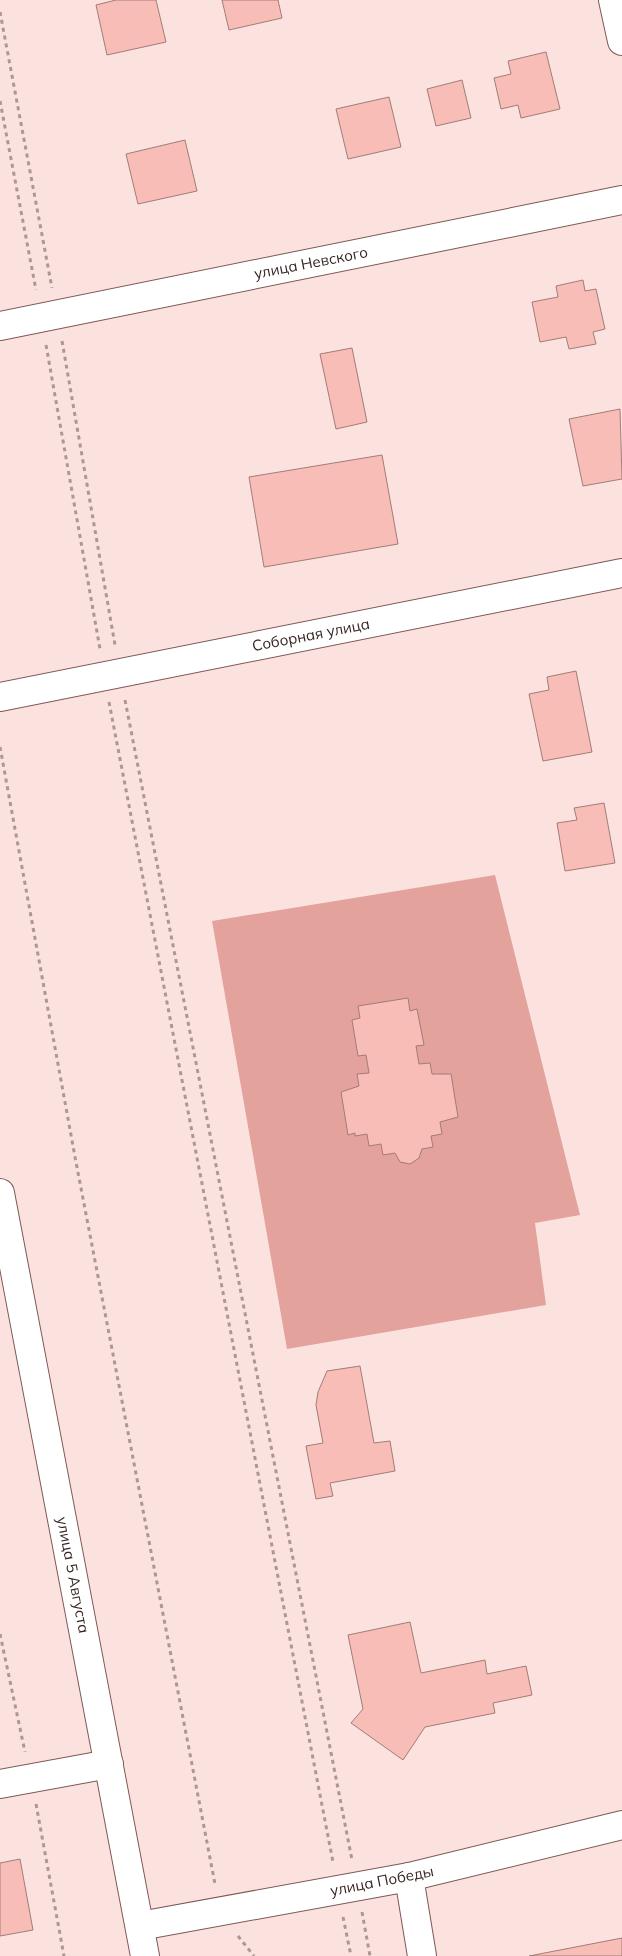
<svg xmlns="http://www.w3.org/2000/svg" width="622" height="1956" viewBox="0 0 622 1956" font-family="Mulish,sans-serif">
  <rect width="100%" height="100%" fill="#fce2df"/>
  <polygon fill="#e3a39c" points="495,875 580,1215 535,1223 546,1305 287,1349 212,921"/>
  <g fill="#f8bdb6" stroke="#a27c77">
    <polygon points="116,0 156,0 166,42 107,55 96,5"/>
    <polygon points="222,0 278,0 282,18 229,30"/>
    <polygon points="546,52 560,109 521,118 518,105 501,109 494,78 511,74 508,61"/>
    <polygon points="462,80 471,118 436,126 427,89"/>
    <polygon points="389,97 401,147 348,159 336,109"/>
    <polygon points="185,140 197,191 138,204 126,154"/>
    <polygon points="583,280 585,291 596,289 605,329 593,332 596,344 569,349 566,337 540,342 532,302 558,297 556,286"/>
    <polygon points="352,348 367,422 336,429 320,354"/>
    <polygon points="620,409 622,479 583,486 569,419"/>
    <polygon points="382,455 398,544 264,567 249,477"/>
    <polygon points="576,671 592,752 543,761 529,694 549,690 547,677"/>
    <polygon points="604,803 615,863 565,871 557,823 577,820 574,808"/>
    <polygon points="408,998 410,1011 417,1009 424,1045 416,1046 419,1064 430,1063 432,1074 451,1074 458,1117 440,1122 442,1134 431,1136 433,1147 422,1149 419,1158 410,1164 400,1162 395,1153 383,1155 381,1144 369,1146 367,1134 355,1136 355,1133 348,1135 341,1092 359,1086 357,1074 369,1073 366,1055 358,1056 352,1020 360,1018 358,1006"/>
    <polygon points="360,1366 374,1443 390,1441 395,1471 330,1483 333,1496 316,1499 306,1446 323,1443 316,1405 318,1392 327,1371"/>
    <polygon points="410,1622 421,1673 485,1660 487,1674 526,1666 532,1695 493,1703 495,1713 425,1727 403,1760 351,1723 363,1709 348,1635"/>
    <polygon points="20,1859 33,1930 0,1936 0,1863"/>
    <polygon points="622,1938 622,1956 529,1956"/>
  </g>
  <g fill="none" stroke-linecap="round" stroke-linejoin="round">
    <g stroke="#7d5955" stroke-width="30">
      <g id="minor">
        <polyline points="613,0 622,41"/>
        <polyline points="0,326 622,200"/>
        <polyline points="0,697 622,573"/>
        <polyline points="0,1193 145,1956"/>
        <polyline points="0,1784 109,1764"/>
        <polyline points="409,1877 422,1956"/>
        <polyline points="140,1926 409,1877 622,1825"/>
      </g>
    </g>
    <g stroke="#ad9794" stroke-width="3" stroke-dasharray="4 4" stroke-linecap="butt">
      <polyline points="0,12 52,288"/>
      <polyline points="0,101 36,290"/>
      <polyline points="62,341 115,645"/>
      <polyline points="46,345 100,649"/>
      <polyline points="125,700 352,1860"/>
      <polyline points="109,702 333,1862"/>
      <polyline points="0,747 75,1157 215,1884"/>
      <polyline points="0,1634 25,1752"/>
      <polyline points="36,1804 64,1956"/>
      <polyline points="362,1912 370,1956"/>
      <polyline points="343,1917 351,1956"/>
      <polyline points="238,1936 254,1956"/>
    </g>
    <use href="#minor" stroke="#fff" stroke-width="28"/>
  </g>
  <g text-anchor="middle" stroke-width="5" stroke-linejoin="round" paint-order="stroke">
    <g font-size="15" fill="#352523" stroke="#fff">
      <text transform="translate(311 263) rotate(-11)" y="5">улица Невского</text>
      <text transform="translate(311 635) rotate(-11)" y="5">Соборная улица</text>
      <text transform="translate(73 1575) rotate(79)" y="5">улица 5 Августа</text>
      <text transform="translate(382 1881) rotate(-11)" y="5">улица Победы</text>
    </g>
  </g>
</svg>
